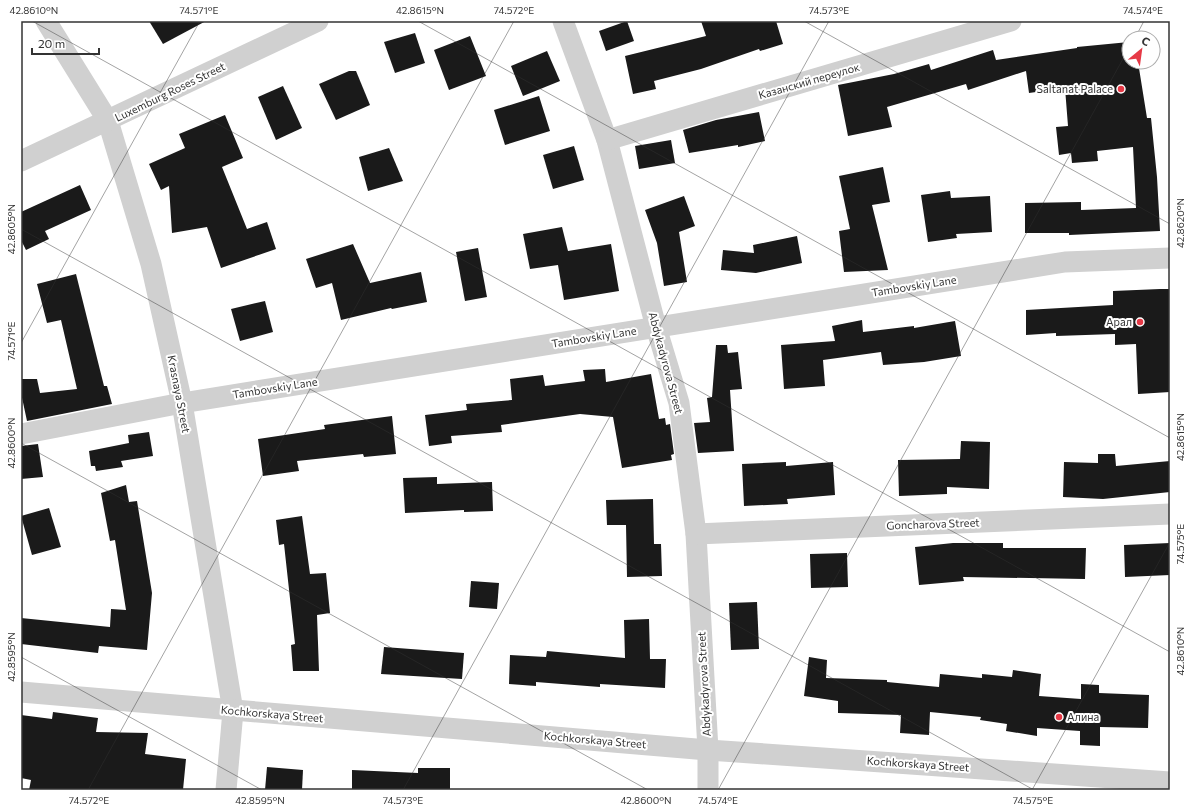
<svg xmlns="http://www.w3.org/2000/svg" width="1191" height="811" viewBox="0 0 1191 811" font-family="Commissioner,sans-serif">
  <rect width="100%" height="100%" fill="#fff"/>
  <g fill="#1a1a1a">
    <polygon points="149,21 206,21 163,44"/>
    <polygon points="627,21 634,41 606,51 599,31"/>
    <polygon points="701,21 776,21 783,44 760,51 759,49 701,69 654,81 656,89 633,94 625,56 706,36"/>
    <polygon points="415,33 425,63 395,73 384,42"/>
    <polygon points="470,36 486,76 449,90 434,50"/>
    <polygon points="1129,42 1129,62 1138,62 1147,118 1151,118 1157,177 1160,231 1069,235 1069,233 1025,233 1025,203 1081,202 1081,210 1136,208 1133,147 1097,151 1098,161 1072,163 1071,153 1059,155 1056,127 1068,126 1065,88 1029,93 1026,71 968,90 966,84 887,107 892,127 848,136 838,85 894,74 929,64 931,70 993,50 996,60 1077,48 1077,47"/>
    <polygon points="547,51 560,81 523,96 511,66"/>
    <polygon points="349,71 356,71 370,105 336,120 319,84"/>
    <polygon points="283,86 302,128 276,140 258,97"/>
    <polygon points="539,96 550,131 505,145 494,110"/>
    <polygon points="759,112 765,141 738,147 738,145 689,153 683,130 716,120"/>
    <polygon points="225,115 243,158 222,167 247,229 267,222 276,249 221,268 207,227 172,233 169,186 161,190 149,164 185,148 179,134"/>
    <polygon points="671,140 675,163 639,169 635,146"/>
    <polygon points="574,146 584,180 553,189 543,155"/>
    <polygon points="389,148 403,181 368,191 359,157"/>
    <polygon points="883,167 890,202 872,205 888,270 844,272 839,231 850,229 839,176"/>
    <polygon points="80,185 91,210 45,231 49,239 26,250 21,240 21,212"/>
    <polygon points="950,191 951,198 990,196 992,232 956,234 957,238 928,242 921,195"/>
    <polygon points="684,196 695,226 679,232 687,282 664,286 657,243 645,210"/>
    <polygon points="562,227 568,251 611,244 619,291 564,300 558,265 530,269 523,234"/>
    <polygon points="797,236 802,263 756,273 721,270 723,250 754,253 753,245"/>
    <polygon points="353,244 370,283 421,272 427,302 392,309 391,308 341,320 332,283 316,288 306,259"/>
    <polygon points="478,248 487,297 465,301 456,252"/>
    <polygon points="76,274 104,386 107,386 112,404 27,421 21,393 21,379 37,379 40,393 77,389 61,320 47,323 37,284"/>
    <polygon points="1160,289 1170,289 1170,392 1138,394 1136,344 1115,345 1115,334 1056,336 1056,333 1026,335 1026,310 1113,305 1113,291"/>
    <polygon points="265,301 273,332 240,341 231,309"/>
    <polygon points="862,320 863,332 914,326 914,328 955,321 961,356 924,362 883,365 881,352 823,360 825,386 784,389 781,345 835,341 832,326"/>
    <polygon points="716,345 727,345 728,353 738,352 742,389 730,390 734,451 698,453 694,423 710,422 707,398 712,397"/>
    <polygon points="605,369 606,382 651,374 659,419 665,418 666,425 670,424 674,454 671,455 672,460 622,468 613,417 580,414 501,425 502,432 451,436 452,443 429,446 425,415 467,410 466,404 512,400 510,379 543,375 545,386 585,381 583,370"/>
    <polygon points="392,416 396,454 364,457 363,454 297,461 299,471 263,476 258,439 325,429 324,425"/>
    <polygon points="149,432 153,456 121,461 123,467 96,471 95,466 91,466 89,451 129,443 128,435"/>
    <polygon points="961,441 990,442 989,489 947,487 947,494 899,496 898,460 960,459"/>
    <polygon points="38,444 43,477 21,479 21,446"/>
    <polygon points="1098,454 1115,454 1116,466 1170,461 1170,492 1103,499 1063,497 1064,462 1098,463"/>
    <polygon points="786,462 786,466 833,462 835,495 787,499 788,504 744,506 742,464"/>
    <polygon points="437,477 437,484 492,482 493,511 464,512 464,510 405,513 403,478"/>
    <polygon points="126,485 129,502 137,501 152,593 147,650 99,646 98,653 21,644 21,618 110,627 111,609 126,610 115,540 110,541 101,493"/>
    <polygon points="653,499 654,544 661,544 662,576 627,577 626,525 607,525 606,500"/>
    <polygon points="49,508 61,547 32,555 21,516"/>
    <polygon points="302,516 310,574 326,573 330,613 317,615 319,671 293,671 291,645 295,644 284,544 279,545 276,520"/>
    <polygon points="953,543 1003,543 1003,548 1086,548 1085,579 963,577 964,581 919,585 915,547"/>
    <polygon points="1170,543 1170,575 1125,577 1124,545"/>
    <polygon points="847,553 848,587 811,588 810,554"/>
    <polygon points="471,581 499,583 497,609 469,607"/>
    <polygon points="757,602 759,649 731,650 729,603"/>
    <polygon points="649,619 650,659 666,659 665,688 600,684 600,687 536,682 536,686 509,684 510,655 546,657 547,651 625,658 624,620"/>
    <polygon points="384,647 464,653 462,679 381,674"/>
    <polygon points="809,657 827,660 826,678 887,680 887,682 939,687 940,674 982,678 982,674 1012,677 1013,670 1041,674 1039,696 1081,699 1081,684 1099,685 1099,693 1149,695 1148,728 1100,727 1100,746 1080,745 1080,731 1037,728 1037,736 1006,731 1007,724 980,720 981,717 930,712 929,735 900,733 901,715 838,713 838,701 804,696"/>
    <polygon points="53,712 98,718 96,732 148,733 145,754 186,759 183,790 29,790 31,780 21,778 21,715 52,719"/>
    <polygon points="267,767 303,770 302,790 265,790"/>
    <polygon points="418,768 450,768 450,790 352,790 352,770 418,773"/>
  </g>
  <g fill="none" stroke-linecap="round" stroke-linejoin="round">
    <g stroke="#d0d0d0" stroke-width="21">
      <polyline points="46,21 108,121 151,264 182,403 233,711 226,790"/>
      <polyline points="563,21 607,140 656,327 679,403 696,534 708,750 708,790"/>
      <polyline points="607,140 1011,21"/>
      <polyline points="21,161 318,21"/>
      <polyline points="21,434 182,403 1065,262 1170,258"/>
      <polyline points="696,534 1170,514"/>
      <polyline points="21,692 708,750 1170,782"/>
    </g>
  </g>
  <path fill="none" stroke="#333" stroke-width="1" stroke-opacity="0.45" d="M 32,21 L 1170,652M 418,21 L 1170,438M 804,21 L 1170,224M 1135,38 L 1144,21M 21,229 L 1034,790M 21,343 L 200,21M 21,443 L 648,790M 21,657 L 262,790M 88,790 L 514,21M 403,790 L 829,21M 718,790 L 1129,48M 1032,790 L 1170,542"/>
  <g fill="#e63946" stroke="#fff" stroke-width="1.5">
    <circle cx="1121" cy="89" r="4"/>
    <circle cx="1140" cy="322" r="4"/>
    <circle cx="1059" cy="717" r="4"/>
  </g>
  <g text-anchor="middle" stroke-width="4" stroke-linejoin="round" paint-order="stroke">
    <g font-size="11" fill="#333" stroke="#fff">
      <text transform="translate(809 81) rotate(-16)" y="4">Казанский переулок</text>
      <text transform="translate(170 92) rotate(-26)" y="4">Luxemburg Roses Street</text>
      <text transform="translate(914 286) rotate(-9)" y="4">Tambovskiy Lane</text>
      <text transform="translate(594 337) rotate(-9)" y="4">Tambovskiy Lane</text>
      <text transform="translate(666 363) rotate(75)" y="4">Abdykadyrova Street</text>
      <text transform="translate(275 388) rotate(-9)" y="4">Tambovskiy Lane</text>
      <text transform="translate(179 394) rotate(79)" y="4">Krasnaya Street</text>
      <text transform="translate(933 524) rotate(-2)" y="4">Goncharova Street</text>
      <text transform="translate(704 684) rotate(-93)" y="4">Abdykadyrova Street</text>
      <text transform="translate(272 714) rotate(5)" y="4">Kochkorskaya Street</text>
      <text transform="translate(595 740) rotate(5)" y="4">Kochkorskaya Street</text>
      <text transform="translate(918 764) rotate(4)" y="4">Kochkorskaya Street</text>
    </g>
    <g font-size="11" fill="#333" stroke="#fff" text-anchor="end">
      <text x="1113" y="93">Saltanat Palace</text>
      <text x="1132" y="326">Арал</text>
      <text x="1067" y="721" text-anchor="start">Алина</text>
    </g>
  </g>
  <rect width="1191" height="811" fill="none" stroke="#ffffff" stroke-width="44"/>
  <g transform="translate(1141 50) rotate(29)"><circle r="19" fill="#ffffff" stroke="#adadad"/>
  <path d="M0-3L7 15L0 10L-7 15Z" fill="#e63946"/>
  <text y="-6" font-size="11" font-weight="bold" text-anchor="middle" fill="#333333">С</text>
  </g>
  <path d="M32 48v6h67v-6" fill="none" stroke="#333333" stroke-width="2"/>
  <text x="38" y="48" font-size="12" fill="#333333" stroke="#ffffff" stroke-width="3" paint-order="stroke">20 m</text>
  <rect x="22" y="22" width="1147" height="767" fill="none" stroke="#333" stroke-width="1.5"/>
  <g font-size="10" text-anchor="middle" fill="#333">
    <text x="34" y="14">42.8610°N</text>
    <text x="199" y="14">74.571°E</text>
    <text x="420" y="14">42.8615°N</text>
    <text x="514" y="14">74.572°E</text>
    <text x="829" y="14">74.573°E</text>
    <text x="1143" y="14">74.574°E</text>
    <text transform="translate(1180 223) rotate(-90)" y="4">42.8620°N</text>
    <text transform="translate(11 229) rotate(-90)" y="4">42.8605°N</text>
    <text transform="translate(11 341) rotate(-90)" y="4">74.571°E</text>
    <text transform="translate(1180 437) rotate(-90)" y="4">42.8615°N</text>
    <text transform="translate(11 443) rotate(-90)" y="4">42.8600°N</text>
    <text transform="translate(1180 544) rotate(-90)" y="4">74.575°E</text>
    <text transform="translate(1180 651) rotate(-90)" y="4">42.8610°N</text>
    <text transform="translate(11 657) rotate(-90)" y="4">42.8595°N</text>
    <text x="89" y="804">74.572°E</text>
    <text x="260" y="804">42.8595°N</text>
    <text x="403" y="804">74.573°E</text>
    <text x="646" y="804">42.8600°N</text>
    <text x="718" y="804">74.574°E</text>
    <text x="1033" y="804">74.575°E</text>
  </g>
</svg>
